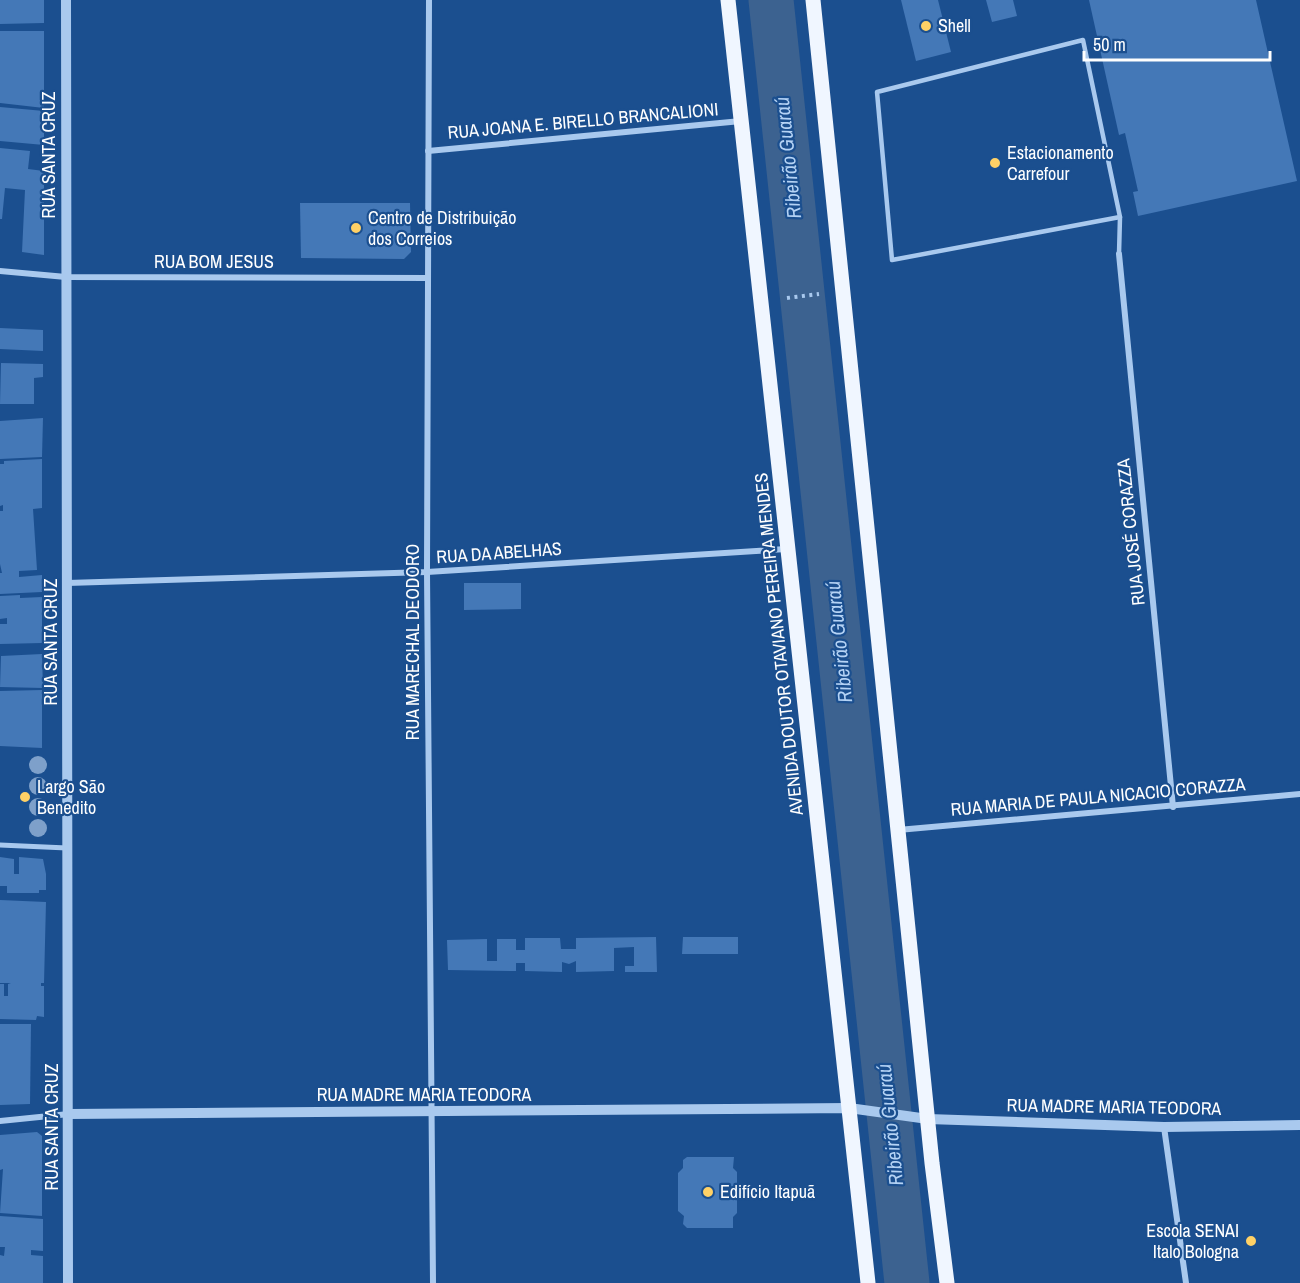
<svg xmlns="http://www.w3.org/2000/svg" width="1300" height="1283" viewBox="0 0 1300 1283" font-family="'Archivo Narrow',sans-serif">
  <rect width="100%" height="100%" fill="#1b4f8f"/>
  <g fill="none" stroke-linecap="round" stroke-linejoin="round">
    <polyline stroke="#3c6290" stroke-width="45" points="771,0 907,1283"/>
  </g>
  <g fill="#4478b7">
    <polygon points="0,0 44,0 44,23 0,24"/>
    <polygon points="901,0 938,0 951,52 916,61"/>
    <polygon points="986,0 1013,0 1017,16 992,22"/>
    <polygon points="1089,0 1256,0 1297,181 1138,216 1133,192 1138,191 1125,133 1119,135"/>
    <polygon points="0,31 44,31 44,108 0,103"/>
    <polygon points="0,107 44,111 44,145 0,141"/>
    <polygon points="0,148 30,151 28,169 44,171 44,255 22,252 25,190 5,188 2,219 0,219"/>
    <polygon points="300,203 410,203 411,252 404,259 301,258"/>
    <polygon points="0,328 43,330 43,351 0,349"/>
    <polygon points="1,363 43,364 43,377 34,378 34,404 0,404"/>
    <polygon points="43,418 42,457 0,459 0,421"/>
    <polygon points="42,459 42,508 33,509 37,570 19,571 19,577 42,575 42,592 0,594 0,573 2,573 0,564 0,511 3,511 3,505 0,506 0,464 4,464 4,461"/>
    <polygon points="464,583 521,583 521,609 464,610"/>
    <polygon points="20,595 20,598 42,597 42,643 0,644 0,624 7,624 7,618 0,619 0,596"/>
    <polygon points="42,654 43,688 0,687 1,656"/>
    <polygon points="42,690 42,748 0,746 0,691"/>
    <polygon points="0,857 14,859 14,874 19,874 19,857 43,859 46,874 46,890 39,890 39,893 7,893 7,886 0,886"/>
    <polygon points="0,900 46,902 44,983 41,983 41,986 44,986 44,1017 37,1016 36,1020 0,1019 0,984 4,984 4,996 8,996 8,984 11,983 0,983"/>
    <polygon points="656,937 657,972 625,972 625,966 634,966 634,947 614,948 614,971 576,972 576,961 569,964 562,962 562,972 525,971 525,963 516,963 516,971 448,970 447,940 487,939 487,961 497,961 497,939 516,939 516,950 525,950 525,938 560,938 561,949 576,949 576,938"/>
    <polygon points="683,937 738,937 738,954 682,954"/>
    <polygon points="0,1024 31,1024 30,1104 0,1105"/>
    <polygon points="37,1132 42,1136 42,1216 0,1213 3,1169 0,1170 0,1135"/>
    <polygon points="687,1157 734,1157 733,1168 737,1172 737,1213 733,1217 733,1228 687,1228 683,1224 684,1216 678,1211 678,1173 683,1168 683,1160"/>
    <polygon points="0,1216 43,1219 43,1251 31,1250 31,1255 43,1256 43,1283 0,1283 0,1255 4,1256 5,1247 0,1247"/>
  </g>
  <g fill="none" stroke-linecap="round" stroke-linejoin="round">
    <polyline stroke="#a9c9ee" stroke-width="4" stroke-dasharray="3 4.5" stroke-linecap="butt" points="787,298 819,294"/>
    <g stroke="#a9c9ee" stroke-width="4.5">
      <polygon points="1083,40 1120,217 892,260 877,92"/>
      <polyline points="1119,254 1120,217"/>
    </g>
    <polyline stroke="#a9c9ee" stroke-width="5" points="0,845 67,848"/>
    <g stroke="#a9c9ee" stroke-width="6">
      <polyline points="429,0 427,572 433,1283"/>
      <polyline points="428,151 741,121"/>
      <polyline points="1119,254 1173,807"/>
      <polyline points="0,271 66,277 428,278"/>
      <polyline points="67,583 427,572 786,549"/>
      <polyline points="898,830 1300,794"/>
      <polyline points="0,1121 69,1114"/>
      <polyline points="1164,1127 1186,1283"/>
    </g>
    <g stroke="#a9c9ee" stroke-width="10">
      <polyline points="66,0 68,1283"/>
      <polyline points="69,1114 849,1108 928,1119 1164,1127 1300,1125"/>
    </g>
    <g stroke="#f0f6ff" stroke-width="15">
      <polyline points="728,0 868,1283"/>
      <polyline points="813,0 932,1163 947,1283"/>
    </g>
  </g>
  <g fill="#7ea0ca">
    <circle cx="38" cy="765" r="9"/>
    <circle cx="38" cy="786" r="9"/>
    <circle cx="38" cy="807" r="9"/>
    <circle cx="38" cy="828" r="9"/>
  </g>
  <g fill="#ffd166" stroke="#1b4f8f" stroke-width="2">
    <circle cx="926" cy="26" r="6"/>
    <circle cx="995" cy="163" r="6"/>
    <circle cx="356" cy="228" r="6"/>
    <circle cx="25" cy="797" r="6"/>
    <circle cx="708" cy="1192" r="6"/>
    <circle cx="1251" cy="1241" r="6"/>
  </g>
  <g text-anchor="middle" stroke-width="4.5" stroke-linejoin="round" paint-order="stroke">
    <g font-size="18" fill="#fff" stroke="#1b4f8f" text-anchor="start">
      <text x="938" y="32">Shell</text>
      <text x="1007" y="159">Estacionamento<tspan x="1007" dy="21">Carrefour</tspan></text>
      <text x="368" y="224">Centro de Distribuição<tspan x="368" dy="21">dos Correios</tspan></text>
      <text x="37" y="793">Largo São<tspan x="37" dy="21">Benedito</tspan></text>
      <text x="720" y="1198">Edifício Itapuã</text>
      <text x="1239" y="1237" text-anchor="end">Escola SENAI<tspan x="1239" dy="21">Italo Bologna</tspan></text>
    </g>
    <g font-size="18" fill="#fff" stroke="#1b4f8f">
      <text transform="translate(583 121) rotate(-5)" y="6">RUA JOANA E. BIRELLO BRANCALIONI</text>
      <text transform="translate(49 155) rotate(-90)" y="6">RUA SANTA CRUZ</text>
      <text x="214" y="268">RUA BOM JESUS</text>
      <text transform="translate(1131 532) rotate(-96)" y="6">RUA JOSÉ CORAZZA</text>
      <text transform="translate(499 553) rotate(-4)" y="6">RUA DA ABELHAS</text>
      <text transform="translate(51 642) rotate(-90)" y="6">RUA SANTA CRUZ</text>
      <text transform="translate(413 642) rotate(-90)" y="6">RUA MARECHAL DEODORO</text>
      <text transform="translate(779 644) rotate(-96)" y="6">AVENIDA DOUTOR OTAVIANO PEREIRA MENDES</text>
      <text transform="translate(1098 797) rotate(-5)" y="6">RUA MARIA DE PAULA NICACIO CORAZZA</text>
      <text x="424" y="1101">RUA MADRE MARIA TEODORA</text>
      <text transform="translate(1114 1107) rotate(1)" y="6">RUA MADRE MARIA TEODORA</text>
      <text transform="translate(52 1127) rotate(-90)" y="6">RUA SANTA CRUZ</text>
    </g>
    <g font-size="20" font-style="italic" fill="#b5d3f5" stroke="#1b4f8f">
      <text transform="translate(788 158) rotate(-96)" y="7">Ribeirão Guaraú</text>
      <text transform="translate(839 642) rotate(-96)" y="7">Ribeirão Guaraú</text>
      <text transform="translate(890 1125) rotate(-96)" y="7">Ribeirão Guaraú</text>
    </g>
  </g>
  <path d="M1084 51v9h186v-9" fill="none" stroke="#ffffff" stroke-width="3"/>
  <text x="1093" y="51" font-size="18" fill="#ffffff" stroke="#1b4f8f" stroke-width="4.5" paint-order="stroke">50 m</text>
</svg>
